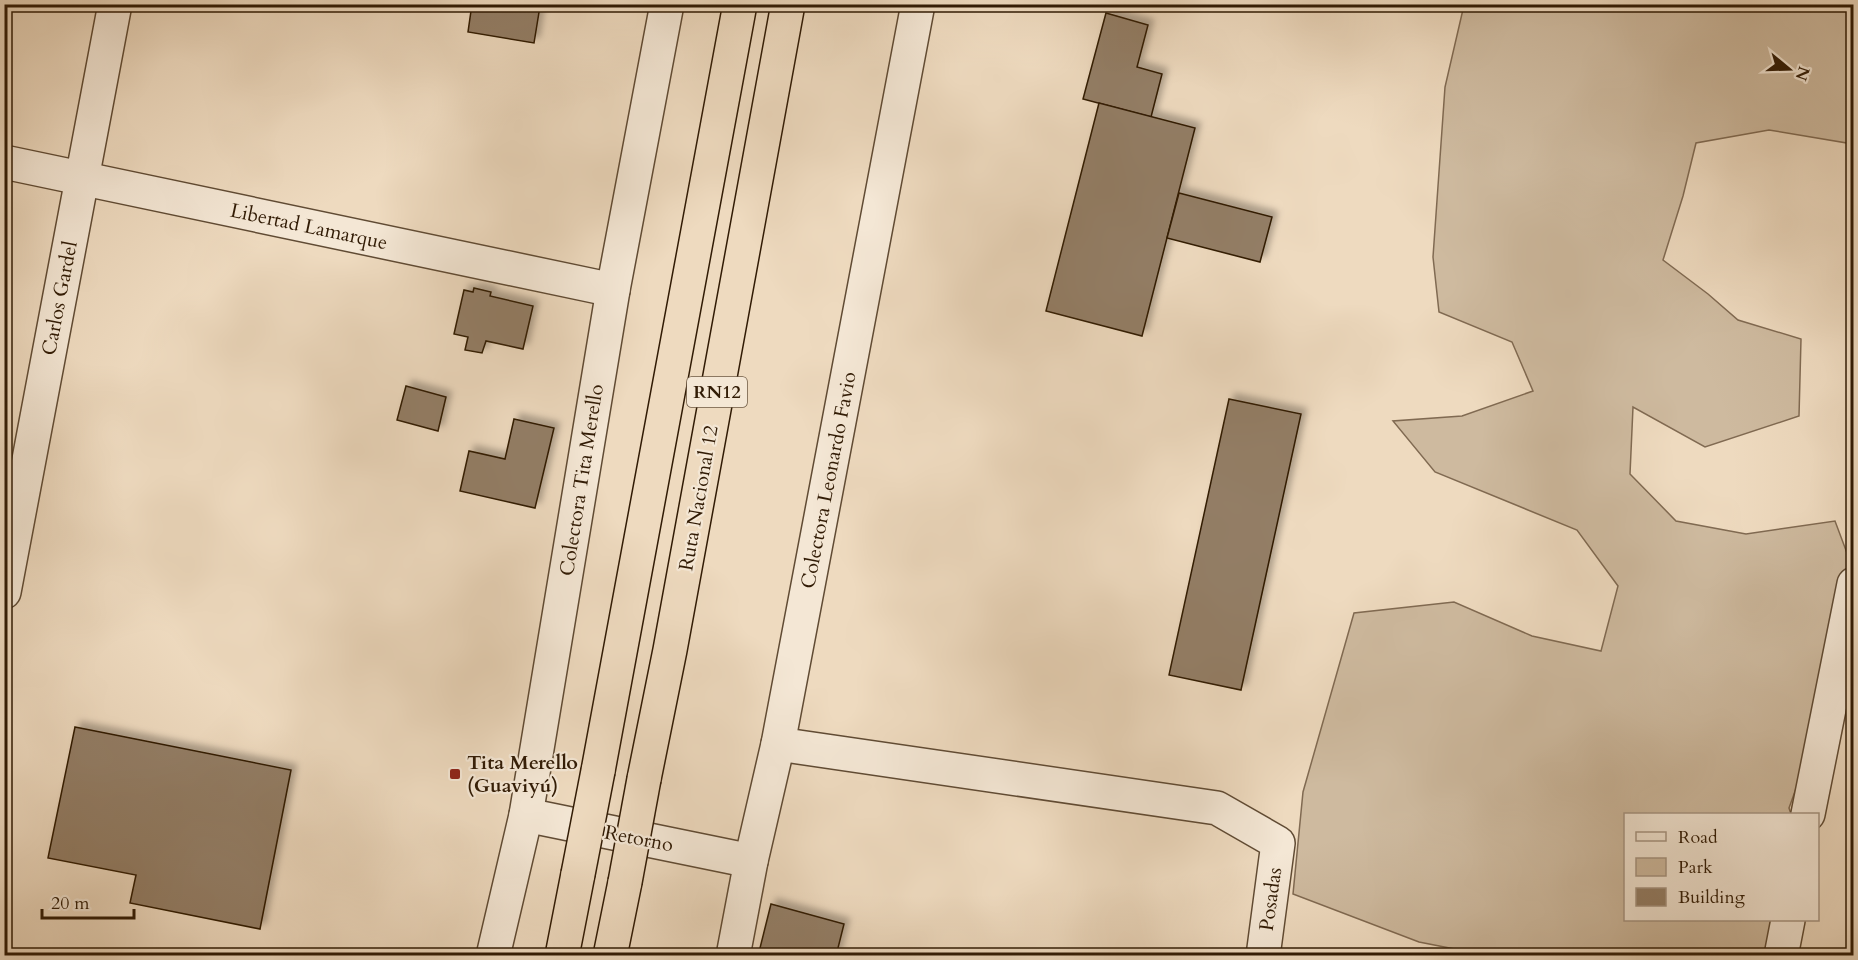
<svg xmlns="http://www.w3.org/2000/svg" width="1858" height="960" viewBox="0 0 1858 960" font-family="Cardo,serif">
  <defs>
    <filter id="shadow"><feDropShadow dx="5.5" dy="-5.5" stdDeviation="3" flood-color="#0004"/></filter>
  </defs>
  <rect width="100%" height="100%" fill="#eedabf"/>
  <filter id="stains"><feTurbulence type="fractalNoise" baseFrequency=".00333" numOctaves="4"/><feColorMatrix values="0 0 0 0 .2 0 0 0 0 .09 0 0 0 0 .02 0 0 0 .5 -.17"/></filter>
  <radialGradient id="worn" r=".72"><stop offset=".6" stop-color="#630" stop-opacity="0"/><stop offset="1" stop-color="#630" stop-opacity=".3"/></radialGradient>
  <polygon fill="#ceba9f" stroke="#806a52" stroke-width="1.5" points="1464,5 1853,5 1853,144 1769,130 1696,143 1683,196 1663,260 1708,294 1738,320 1801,339 1799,416 1705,447 1633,407 1630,474 1676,521 1746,534 1835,521 1853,569 1823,714 1789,808 1791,814 1626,814 1626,920 1780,920 1762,955 1485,955 1419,942 1293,894 1303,792 1354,613 1454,602 1532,636 1601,651 1618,586 1577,530 1435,472 1393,421 1462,416 1533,391 1512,342 1439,312 1433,257 1445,87"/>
  <g fill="#937e66" stroke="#311b05" stroke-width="1.5" filter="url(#shadow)">
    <polygon points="472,4 540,6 534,43 468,32"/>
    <polygon points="1106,13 1148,25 1137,67 1162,74 1151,117 1083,99"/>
    <polygon points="1099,103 1195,128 1142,336 1046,311"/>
    <polygon points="1179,193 1272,217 1260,262 1167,238"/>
    <polygon points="474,288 491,292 490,296 533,306 523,349 486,341 482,353 465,350 468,337 454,334 464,290 473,292"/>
    <polygon points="406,386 446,397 438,431 397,420"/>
    <polygon points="1229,399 1301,414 1241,690 1169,675"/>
    <polygon points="514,419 554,428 535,508 460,491 469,451 505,459"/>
    <polygon points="75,727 291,770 260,929 130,903 136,875 48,858"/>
    <polygon points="771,904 844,924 836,956 758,956"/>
  </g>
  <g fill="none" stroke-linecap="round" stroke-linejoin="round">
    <g stroke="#604b34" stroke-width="36">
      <g id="street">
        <polyline points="4,162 613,290"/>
        <polyline points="4,592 115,4"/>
        <polyline points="778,744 1217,808 1278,843 1263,956"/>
        <polyline points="1808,814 1854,584"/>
        <polyline points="526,815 751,861"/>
        <polyline points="493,956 526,815 613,290 667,4"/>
        <polyline points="733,956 751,861 778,744 918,4"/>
        <polyline points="1781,956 1788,920"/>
      </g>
    </g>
    <g stroke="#311b05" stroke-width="36">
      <g id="highway">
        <polyline points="598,771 740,4"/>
        <polyline points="644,779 670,650 788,4"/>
        <polyline points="562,956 578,874"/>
        <polyline points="610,956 625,882"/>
      </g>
    </g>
    <use href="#street" stroke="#f4e7d5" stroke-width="33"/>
    <use href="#highway" stroke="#eedabf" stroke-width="33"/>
    <g stroke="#311b05" stroke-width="36" stroke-linecap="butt">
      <g id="highway-bridge">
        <polyline points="578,874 598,771"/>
        <polyline points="625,882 644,779"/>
      </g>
    </g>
    <use href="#highway-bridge" stroke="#eedabf" stroke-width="33"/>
  </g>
  <rect fill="#8f2418" stroke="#f4e7d5" stroke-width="2" x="449" y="768" width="12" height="12" rx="3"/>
  <g text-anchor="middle" stroke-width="4.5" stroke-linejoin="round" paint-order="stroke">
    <rect fill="#f4e7d5" stroke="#6c5843" stroke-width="1.5" x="687" y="377" width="60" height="30" rx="4.5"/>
    <g font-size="18" font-weight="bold" fill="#311b05">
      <text x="717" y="398">RN12</text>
    </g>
    <g font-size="20" fill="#311b05" stroke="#f4e7d5">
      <text transform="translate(309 226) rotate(12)" y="7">Libertad Lamarque</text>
      <text transform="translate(59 298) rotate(-79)" y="7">Carlos Gardel</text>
      <text transform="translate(581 480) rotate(-81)" y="7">Colectora Tita Merello</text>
      <text transform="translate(828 480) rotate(-79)" y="7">Colectora Leonardo Favio</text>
      <text transform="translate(698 498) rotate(-80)" y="7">Ruta Nacional 12</text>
      <text transform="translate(639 838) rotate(11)" y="7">Retorno</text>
      <text transform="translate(1270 899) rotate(-82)" y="7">Posadas</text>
    </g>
    <g font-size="20" font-weight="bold" fill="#311b05" stroke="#f4e7d5" text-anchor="start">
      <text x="467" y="769">Tita Merello<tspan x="467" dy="23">(Guaviyú)</tspan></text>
    </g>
  </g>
  <rect width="1858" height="960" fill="none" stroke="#eedabf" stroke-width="24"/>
  <rect x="6" y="6" width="1846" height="948" fill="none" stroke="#311b05" stroke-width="3"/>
  <rect x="12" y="12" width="1834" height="936" fill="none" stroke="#311b05" stroke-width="1.5"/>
  <rect x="1624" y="813" width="195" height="108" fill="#f4e7d5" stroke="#a69582" stroke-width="1.5"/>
  <rect x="1636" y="832" width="30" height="9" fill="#f4e7d5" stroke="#a69582" stroke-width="1.5"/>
  <text x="1678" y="843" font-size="18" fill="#311b05">Road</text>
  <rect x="1636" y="858" width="30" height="18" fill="#ceba9f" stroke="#a69582" stroke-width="1.5"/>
  <text x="1678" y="873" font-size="18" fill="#311b05">Park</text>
  <rect x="1636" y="888" width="30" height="18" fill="#937e66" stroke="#a69582" stroke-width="1.5"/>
  <text x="1678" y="903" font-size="18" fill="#311b05">Building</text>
  <g transform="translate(1789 69) rotate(109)" stroke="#f4e7d5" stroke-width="4.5" paint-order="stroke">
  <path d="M0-4.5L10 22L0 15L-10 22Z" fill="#311b05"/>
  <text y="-9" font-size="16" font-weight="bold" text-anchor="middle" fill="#311b05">N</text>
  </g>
  <path d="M42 909v9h92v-9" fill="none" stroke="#311b05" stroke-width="3"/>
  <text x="51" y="909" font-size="18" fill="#311b05" stroke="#f4e7d5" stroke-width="4.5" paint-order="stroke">20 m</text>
  <rect width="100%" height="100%" filter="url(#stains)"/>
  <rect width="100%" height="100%" fill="url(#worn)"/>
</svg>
